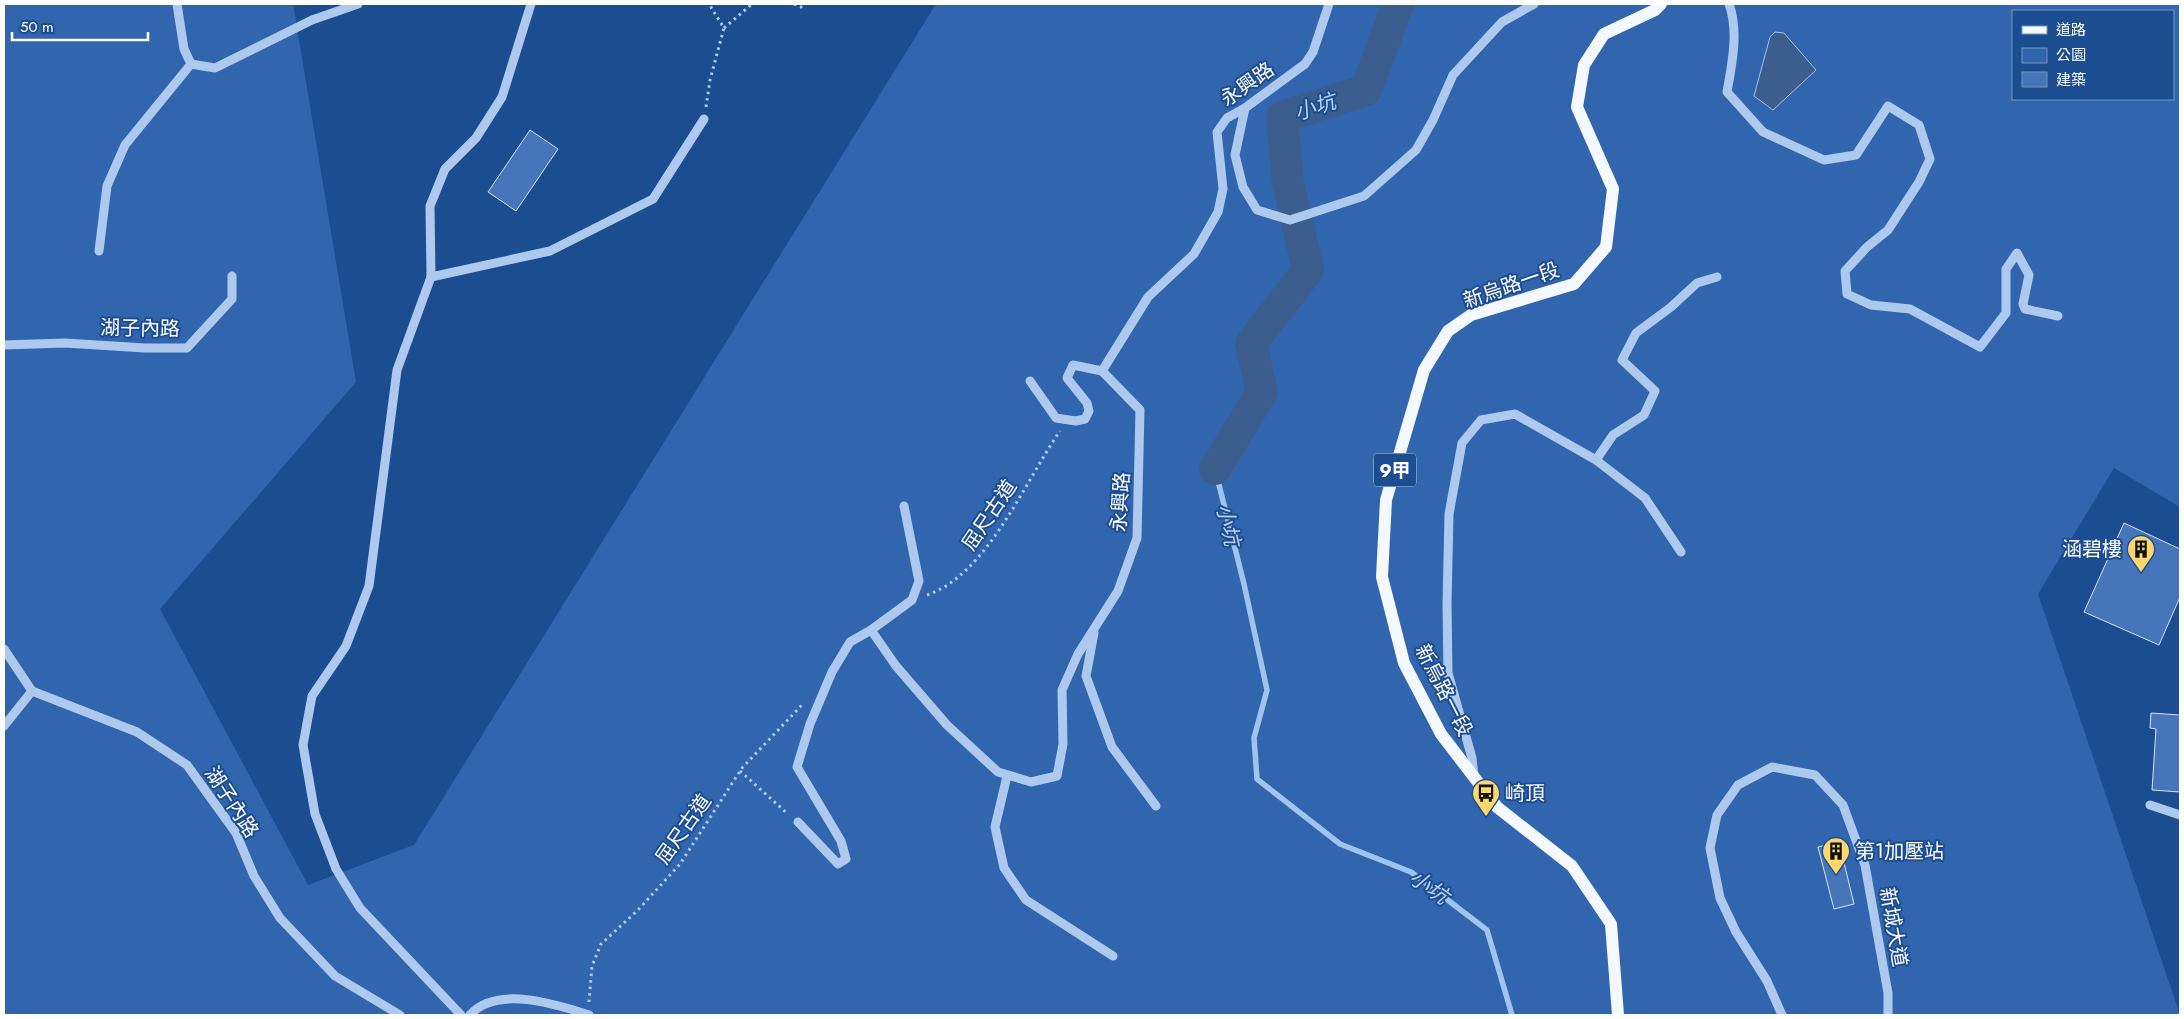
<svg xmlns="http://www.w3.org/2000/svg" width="2184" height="1019" viewBox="0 0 2184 1019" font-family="Jost,'Noto Sans TC',sans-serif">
  <rect width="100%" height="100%" fill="#1d4d91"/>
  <path fill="#3166af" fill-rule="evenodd" d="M 4,4 L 293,4 L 356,382 L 160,609 L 308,885 L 414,845 L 936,4 L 2180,4 L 2180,507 L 2114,468 L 2038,594 L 2180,1015 L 4,1015 ZM 2013,11 L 2173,11 L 2173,99 L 2013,99 Z"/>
  <polygon fill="#3c5e8f" stroke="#a1c3ef" points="1775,32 1784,33 1816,70 1773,110 1754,96 1770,37"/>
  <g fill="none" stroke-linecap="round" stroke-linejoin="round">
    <polyline stroke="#a1c3ef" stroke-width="5.5" points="1215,469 1244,584 1267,690 1254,738 1257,779 1340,844 1411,872 1487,930 1512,1015"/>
    <polyline stroke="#3c5e8f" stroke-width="32" points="1215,469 1262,392 1251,344 1308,270 1288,183 1282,117 1366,90 1398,4"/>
  </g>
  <g fill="#4676b9" stroke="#d3e4fa">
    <polygon points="530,130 558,149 516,211 488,192"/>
    <polygon points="2124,523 2180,549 2180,597 2159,645 2084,612"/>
    <polygon points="2151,713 2180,715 2180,792 2152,790 2156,729 2150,728"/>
    <polygon points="1839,842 1854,904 1834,909 1818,847"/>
  </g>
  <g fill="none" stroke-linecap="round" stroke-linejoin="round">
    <g stroke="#adc9ee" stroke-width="3" stroke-dasharray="2.5 4" stroke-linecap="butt">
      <polyline points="794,4 801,7 806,4"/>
      <polyline points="724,28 752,4"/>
      <polyline points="706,107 710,80 724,28 709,4"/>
      <path d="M 927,595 C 987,575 1025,481 1060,431"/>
      <polyline points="740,771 788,814"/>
      <polyline points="589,1002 592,966 601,944 638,910 680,864 742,768 802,705"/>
    </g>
    <g stroke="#adc9ee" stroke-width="9">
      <path d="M 1729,4 C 1739,31 1732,64 1727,92 L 1763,132 L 1824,160 L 1856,155 L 1888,106 L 1919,125 L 1930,159 L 1919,182 L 1888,230 L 1867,247 L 1845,271 L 1847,294 L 1871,305 L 1910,309 L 1980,347 L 2006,313 L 2006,269 L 2017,253 L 2029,275 L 2023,304 L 2025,309 L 2058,316"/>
      <polyline points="191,64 215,68 312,20 358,4"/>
      <polyline points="1245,108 1235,155 1243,187 1257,210 1290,220 1364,196 1416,150 1433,120 1453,75 1502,22 1534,4"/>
      <polyline points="99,251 107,186 125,145 191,64 184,49 177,4"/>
      <polyline points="431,277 550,251 653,199 704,119"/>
      <polyline points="4,345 65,343 145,348 187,348 232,299 232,276"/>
      <polyline points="1102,371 1148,297 1194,254 1218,212 1223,189 1217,132 1227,118 1245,108 1305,64 1313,52 1329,4"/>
      <polyline points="1030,381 1056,418 1076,421 1085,419 1089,411 1087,403 1067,378 1073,365 1102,371"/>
      <polyline points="1596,460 1613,435 1644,415 1655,391 1622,360 1636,333 1671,307 1697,283 1717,277"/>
      <polyline points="871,630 896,666 947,725 998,772 1031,782 1057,776 1063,744 1062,690 1078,654 1118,591 1137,538 1140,410 1102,371"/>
      <polyline points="1094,633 1086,676 1112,747 1156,806"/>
      <polyline points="4,649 32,691 137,732 187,765 236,833 254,876 280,918 335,976 400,1015"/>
      <polyline points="4,726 32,691"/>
      <polyline points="1007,776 995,827 1004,868 1026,900 1113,956"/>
      <polyline points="1474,777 1472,758 1448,673 1447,604 1449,514 1462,443 1481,420 1515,414 1596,460 1645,498 1681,552"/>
      <polyline points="2150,805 2180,815"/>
      <polyline points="798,822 838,864 846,859 841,841 797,767 810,724 832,672 850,642 871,630 912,600 919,581 904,506"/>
      <polyline points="461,1015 360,908 336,869 315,814 303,745 312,696 346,646 369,586 397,370 431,277 430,206 445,169 476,138 502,97 531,4"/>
      <path d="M 470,1015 C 496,985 556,1004 589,1015"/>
      <polyline points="1782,1015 1767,981 1736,932 1720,898 1710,848 1717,815 1738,785 1772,767 1815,775 1843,805 1865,865 1888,993 1888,1015"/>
    </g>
    <polyline stroke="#f4f8ff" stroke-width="12" points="1618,1015 1611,924 1572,866 1497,807 1441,734 1404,663 1382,577 1386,500 1424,370 1448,331 1471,315 1574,284 1606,247 1613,189 1577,107 1584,65 1604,34 1655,10 1661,4"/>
  </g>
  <defs>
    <g id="building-pin" transform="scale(1.4375)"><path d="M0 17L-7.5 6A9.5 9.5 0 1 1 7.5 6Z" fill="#fdd76c" stroke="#1d4d91"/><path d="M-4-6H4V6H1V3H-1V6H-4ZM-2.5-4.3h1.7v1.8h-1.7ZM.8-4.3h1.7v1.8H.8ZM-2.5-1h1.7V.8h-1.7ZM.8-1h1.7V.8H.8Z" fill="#111"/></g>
    <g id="bus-pin" transform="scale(1.4375)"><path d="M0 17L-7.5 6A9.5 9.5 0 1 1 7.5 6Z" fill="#fdd76c" stroke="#1d4d91"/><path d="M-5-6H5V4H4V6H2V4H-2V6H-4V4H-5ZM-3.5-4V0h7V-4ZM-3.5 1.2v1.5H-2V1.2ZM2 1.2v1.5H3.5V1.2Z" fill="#111"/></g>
  </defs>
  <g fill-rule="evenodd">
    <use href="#building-pin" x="2141" y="549"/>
    <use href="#bus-pin" x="1486" y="793"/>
    <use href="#building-pin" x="1836" y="851"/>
  </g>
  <g text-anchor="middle" stroke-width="4" stroke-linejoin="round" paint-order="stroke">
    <rect fill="#1d4d91" stroke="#bbcade" stroke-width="1" x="1374" y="453.5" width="42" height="33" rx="4"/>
    <g font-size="19" font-weight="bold" fill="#fff">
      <text x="1395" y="477">9甲</text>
    </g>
    <g font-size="20" fill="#fff" stroke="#1d4d91">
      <text transform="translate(1247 84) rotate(-35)" y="7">永興路</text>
      <text transform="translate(1511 285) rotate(-19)" y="7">新烏路一段</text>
      <text transform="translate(140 328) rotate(1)" y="7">湖子內路</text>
      <text transform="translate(1120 502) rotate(-86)" y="7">永興路</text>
      <text transform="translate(989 515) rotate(-56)" y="7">屈尺古道</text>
      <text transform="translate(1444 690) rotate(63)" y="7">新烏路一段</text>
      <text transform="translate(232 802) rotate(57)" y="7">湖子內路</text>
      <text transform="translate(683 829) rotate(-55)" y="7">屈尺古道</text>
      <text transform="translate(1894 927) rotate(80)" y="7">新城大道</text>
    </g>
    <g font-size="20" fill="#fff" stroke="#1d4d91" text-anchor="start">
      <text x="2122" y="556" text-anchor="end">涵碧樓</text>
      <text x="1505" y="800">崎頂</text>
      <text x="1855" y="858">第1加壓站</text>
    </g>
    <g font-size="21" font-style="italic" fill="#bad3f5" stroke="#1d4d91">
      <text transform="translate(1315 107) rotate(-18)" y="7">小坑</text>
      <text transform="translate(1228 525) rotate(77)" y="7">小坑</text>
      <text transform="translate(1429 887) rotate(35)" y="7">小坑</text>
    </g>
  </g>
  <rect width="2184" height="1019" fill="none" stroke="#ffffff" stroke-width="10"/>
  <rect x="2012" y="10" width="162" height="90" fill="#1d4d91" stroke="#7794bd"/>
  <rect x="2022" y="26" width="25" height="8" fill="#f4f8ff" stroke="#7794bd"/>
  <text x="2056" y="35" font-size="15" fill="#ffffff">道路</text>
  <rect x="2022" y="48" width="25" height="15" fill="#3166af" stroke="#7794bd"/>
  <text x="2056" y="60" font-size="15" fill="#ffffff">公園</text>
  <rect x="2022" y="72" width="25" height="15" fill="#4676b9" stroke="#7794bd"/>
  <text x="2056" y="85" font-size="15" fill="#ffffff">建築</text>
  <path d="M12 32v8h136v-8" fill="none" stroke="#ffffff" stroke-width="2.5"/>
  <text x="20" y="32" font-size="15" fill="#ffffff" stroke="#1d4d91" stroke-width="4" paint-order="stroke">50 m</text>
</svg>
